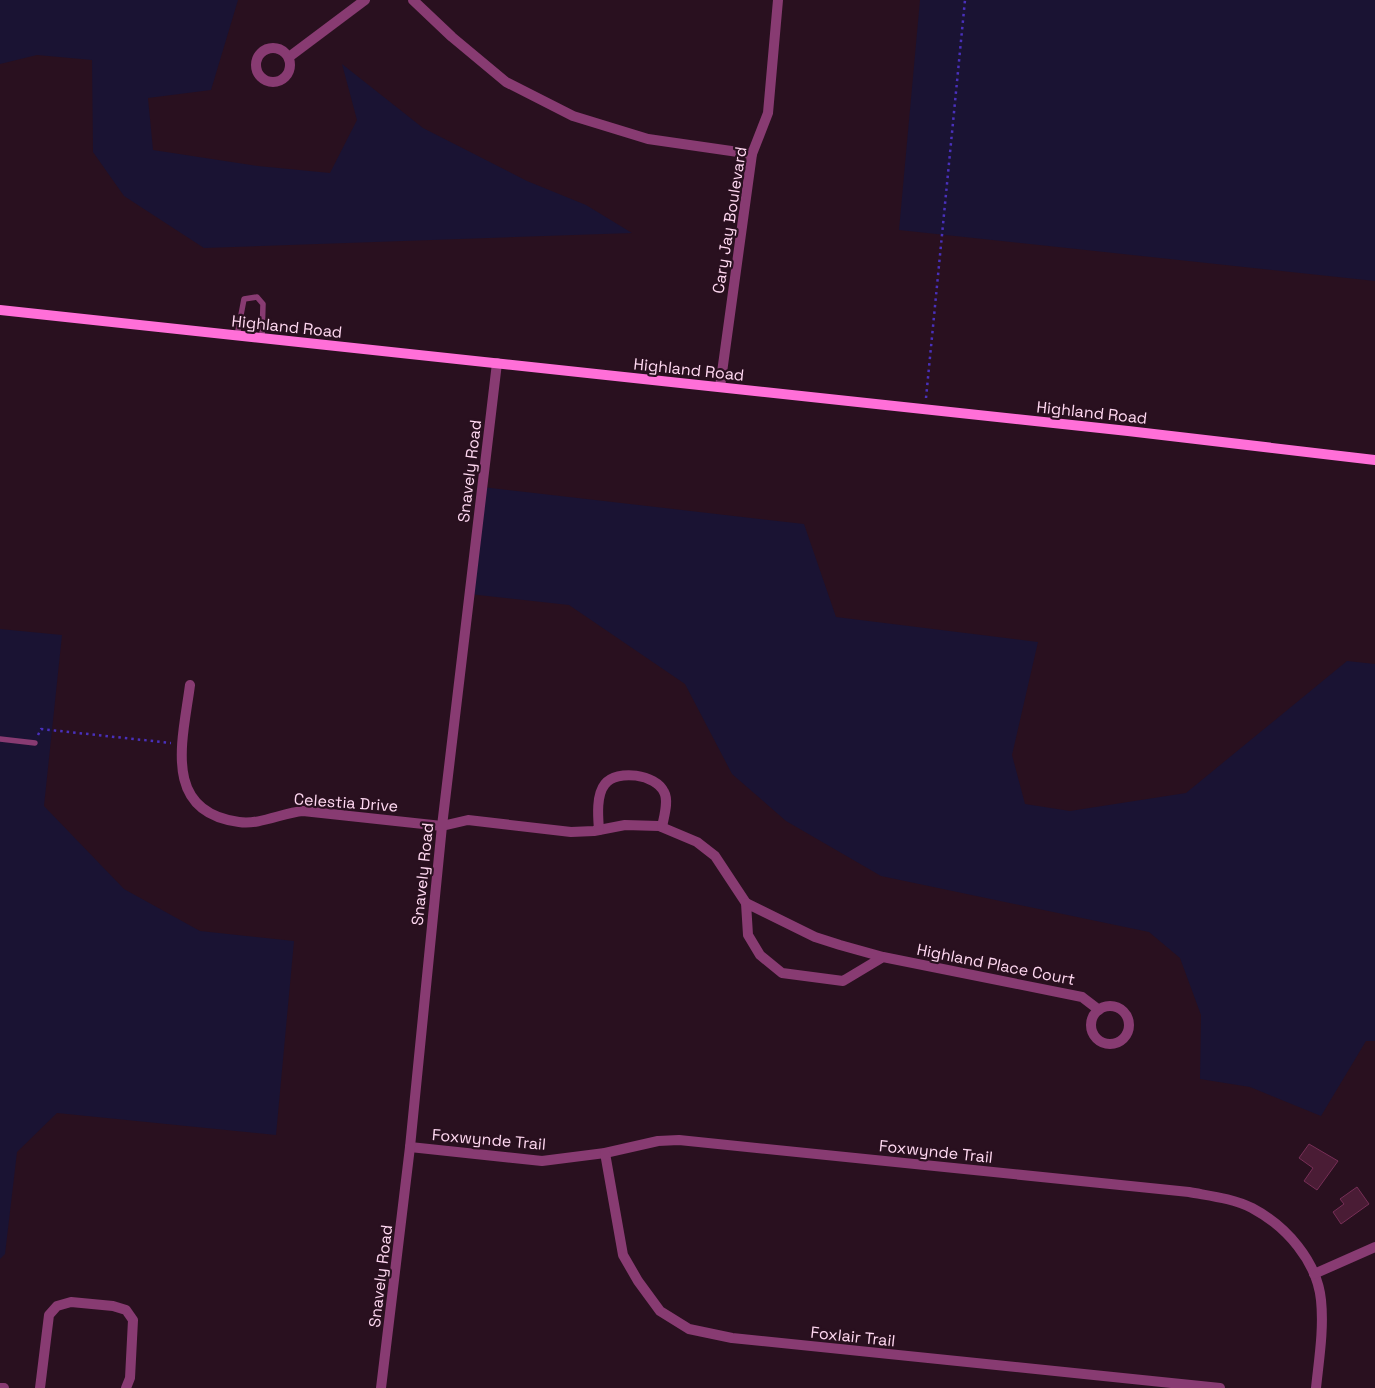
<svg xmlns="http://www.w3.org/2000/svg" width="1375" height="1388" viewBox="0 0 1375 1388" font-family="'Space Grotesk',sans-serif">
  <rect width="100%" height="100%" fill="#29101f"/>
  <g fill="#1a1333">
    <polygon points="0,0 238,0 211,90 148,98 153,150 258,166 330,173 357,120 342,64 423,128 527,181 586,205 632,233 204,248 124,196 93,152 92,60 37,55 0,64"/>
    <polygon points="920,0 1375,0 1375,281 899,230"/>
    <polygon points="482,487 804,524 836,617 1038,642 1012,755 1025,804 1070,811 1186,793 1347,661 1375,664 1375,1041 1366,1041 1321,1116 1250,1087 1200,1079 1201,1015 1180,958 1149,932 881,876 786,821 732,774 685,684 569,605 469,594"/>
    <polygon points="0,629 62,635 44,806 124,889 200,931 294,941 276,1135 57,1113 17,1152 5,1254 0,1259"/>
  </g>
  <g fill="#4a1c35" stroke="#762e56">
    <polygon points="1309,1144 1338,1161 1317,1190 1304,1181 1313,1168 1299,1158"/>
    <polygon points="1357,1187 1369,1204 1341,1224 1333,1212 1344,1204 1340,1199"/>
  </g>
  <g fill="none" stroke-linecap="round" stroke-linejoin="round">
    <g stroke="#4930bb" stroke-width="2.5" stroke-dasharray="2.5 4" stroke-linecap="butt">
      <polyline points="926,398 965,0"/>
      <polyline points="38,735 41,729 171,743"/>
    </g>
    <g stroke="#883b72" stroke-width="5.5">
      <polyline points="237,336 244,299 257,297 263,304 262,338"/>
      <polyline points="0,739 35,743"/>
    </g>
    <g stroke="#883b72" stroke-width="10">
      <polyline points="413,0 452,37 506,82 573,116 648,139 752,154"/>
      <circle cx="273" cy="65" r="17"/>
      <polyline points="289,57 365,0"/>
      <polyline points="720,387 752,154 768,113 778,0"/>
      <path d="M 190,685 C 183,739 161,812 239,822 C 260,825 282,813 303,811 L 442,826 L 468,820 L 571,832 L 594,831 L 625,825 L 659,826 L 697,842 L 715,856 L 746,903"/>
      <path d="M 599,830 C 598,817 596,795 605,784 C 617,769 656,774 664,792 C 669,801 664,816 662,827"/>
      <polyline points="883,957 843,981 782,973 760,955 748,935 746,903 815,937 840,945 883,957 1082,997 1099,1010"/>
      <circle cx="1110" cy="1025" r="19"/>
      <path d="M 410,1147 L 542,1161 L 605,1153 L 658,1141 L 679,1140 L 1189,1192 C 1210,1196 1232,1198 1252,1208 C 1286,1226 1317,1261 1321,1300 C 1324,1329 1319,1359 1316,1388"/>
      <polyline points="605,1153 623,1255 638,1281 660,1311 689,1329 732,1338 1220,1388"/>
      <polyline points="1314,1274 1375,1247"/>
      <polyline points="0,1388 4,1388"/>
      <polyline points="40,1388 49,1315 57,1306 71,1302 113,1306 126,1310 133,1320 130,1378 126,1388"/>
      <polyline points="381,1388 410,1147 442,826 497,363"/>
    </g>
    <polyline stroke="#ff6fd8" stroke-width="10" points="0,310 1128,431 1375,460"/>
  </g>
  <g text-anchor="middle" stroke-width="4.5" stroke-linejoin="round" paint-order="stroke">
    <g font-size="16" fill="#ffd8f1" stroke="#29101f">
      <text transform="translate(729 220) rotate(-81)" y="6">Cary Jay Boulevard</text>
      <text transform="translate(287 326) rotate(6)" y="6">Highland Road</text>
      <text transform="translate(689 369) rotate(6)" y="6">Highland Road</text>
      <text transform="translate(1092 412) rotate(6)" y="6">Highland Road</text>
      <text transform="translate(469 471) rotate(-83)" y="6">Snavely Road</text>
      <text transform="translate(346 802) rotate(4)" y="6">Celestia Drive</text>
      <text transform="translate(422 874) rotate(-84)" y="6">Snavely Road</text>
      <text transform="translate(996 964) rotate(11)" y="6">Highland Place Court</text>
      <text transform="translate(489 1139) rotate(5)" y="6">Foxwynde Trail</text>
      <text transform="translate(936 1151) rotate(6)" y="6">Foxwynde Trail</text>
      <text transform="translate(380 1276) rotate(-83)" y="6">Snavely Road</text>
      <text transform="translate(853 1336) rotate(6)" y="6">Foxlair Trail</text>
    </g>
  </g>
</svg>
